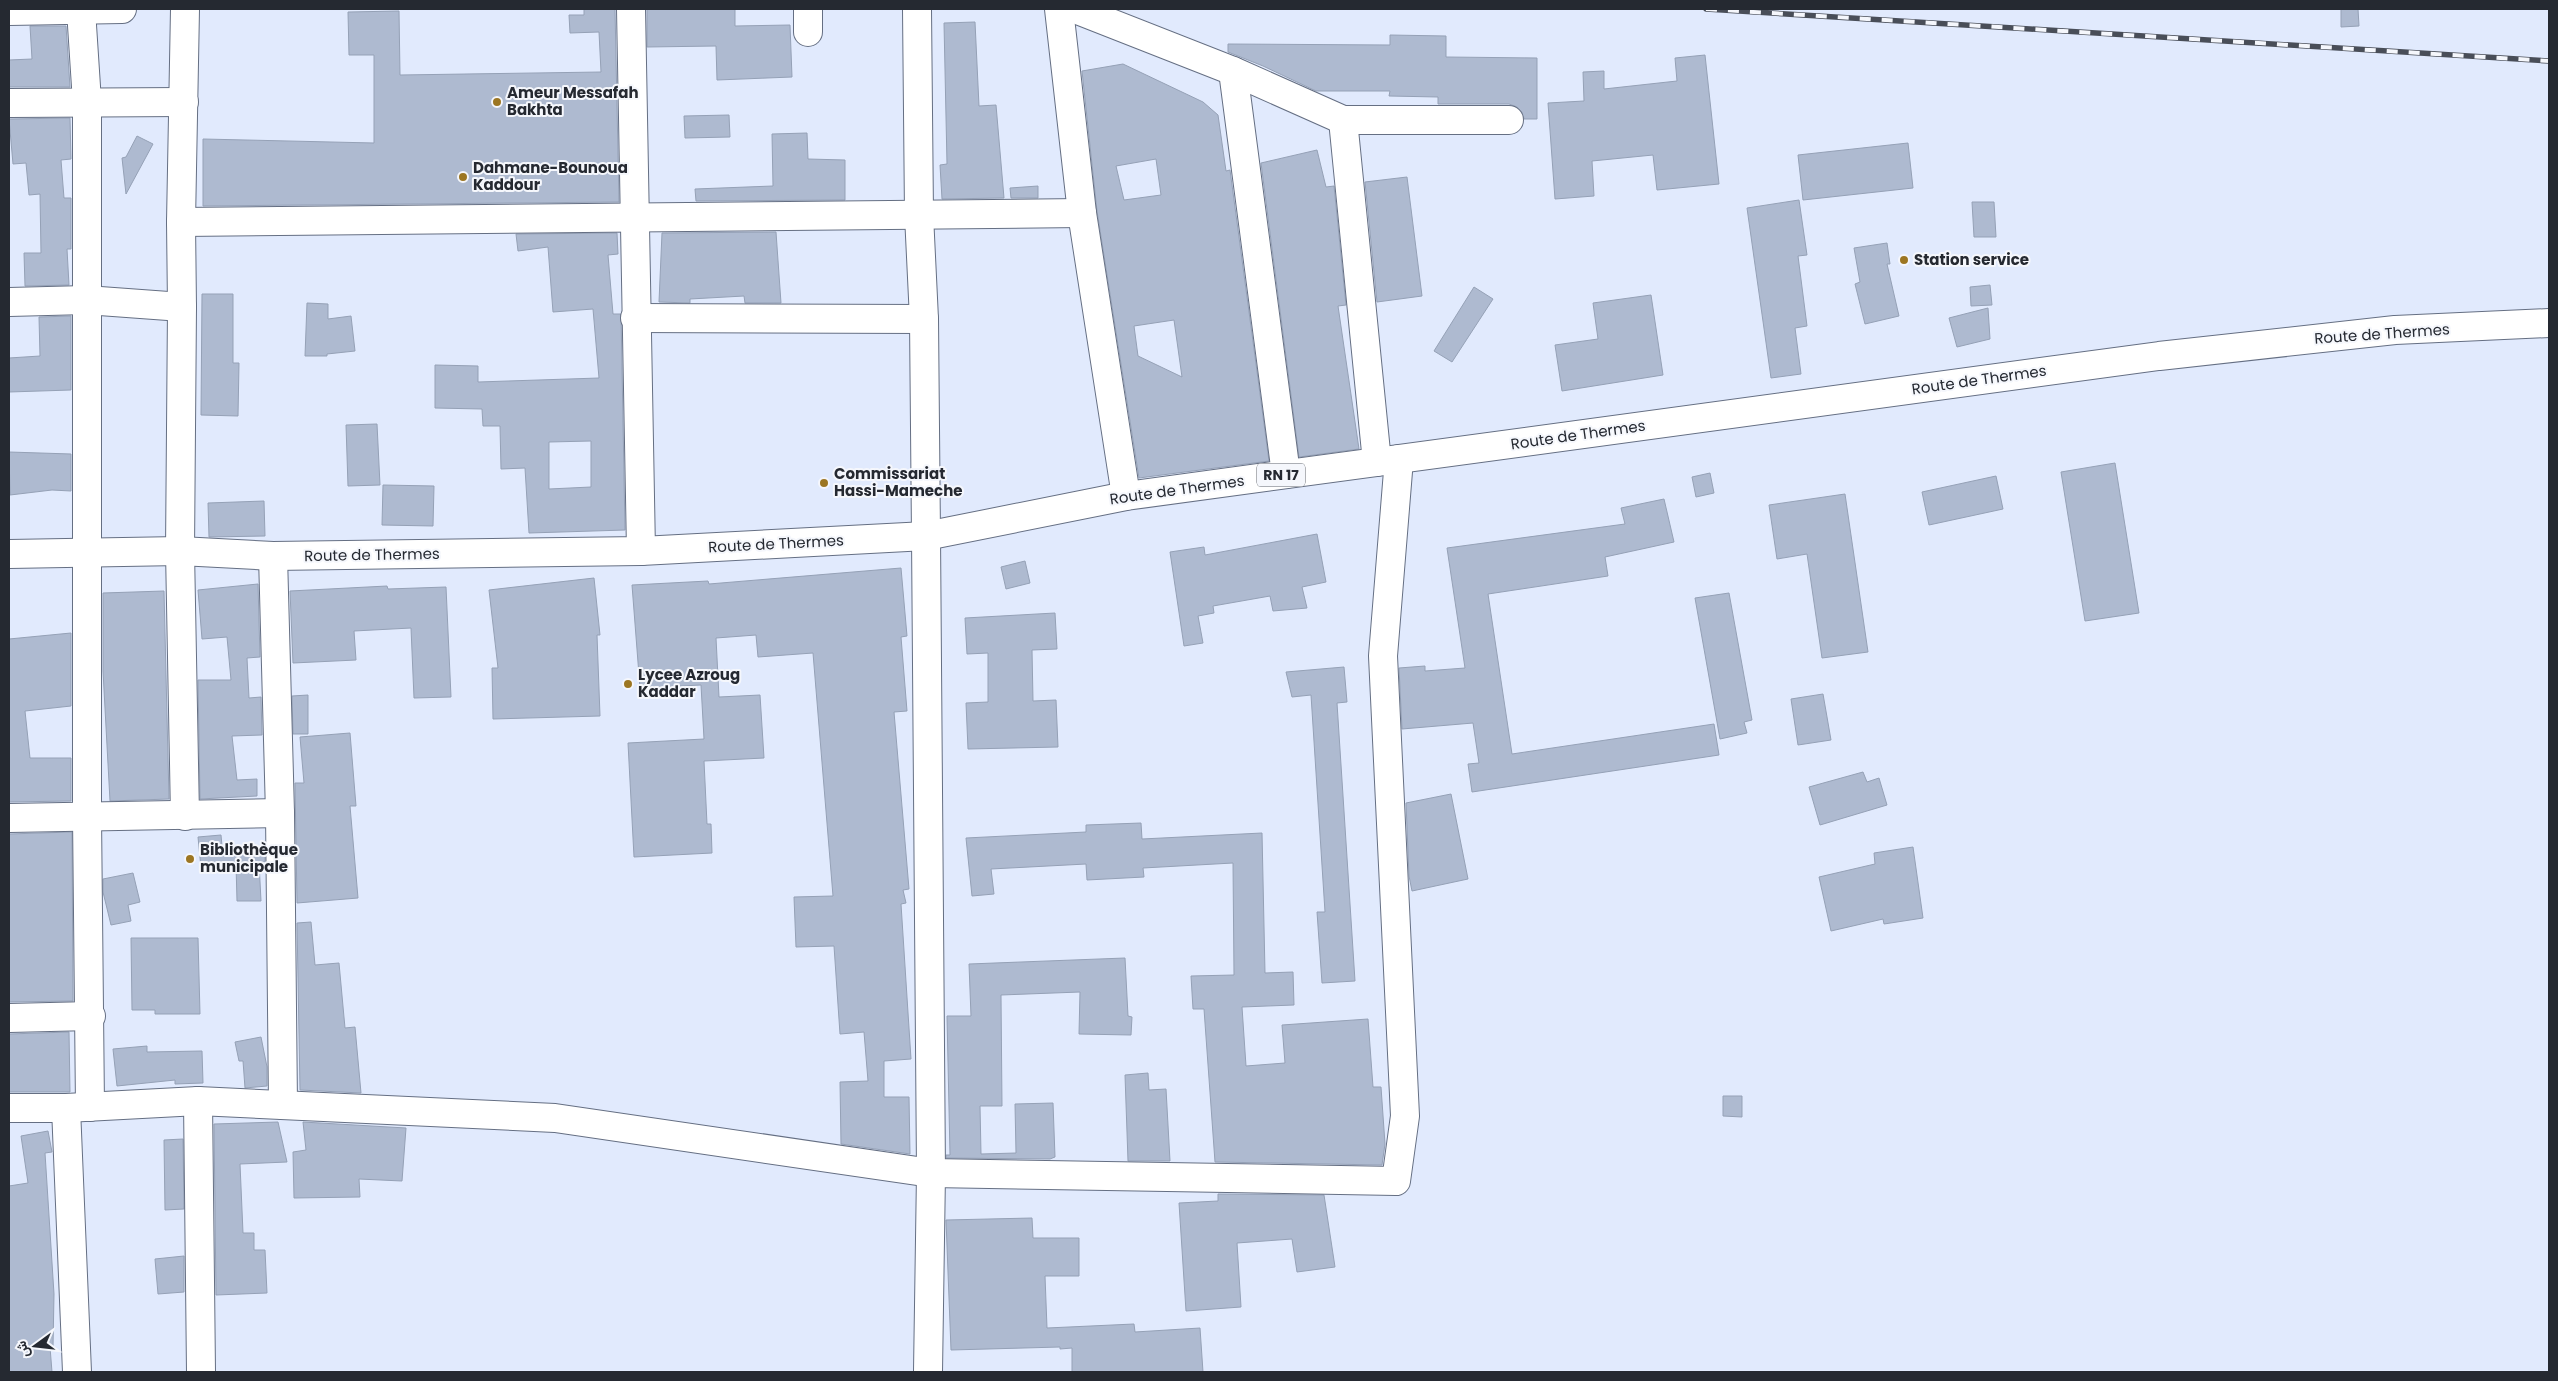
<svg xmlns="http://www.w3.org/2000/svg" width="2558" height="1381" viewBox="0 0 2558 1381" font-family="Poppins,Vazirmatn,sans-serif">
  <rect width="100%" height="100%" fill="#e1eafd"/>
  <g fill="#aebad0" stroke="#95a1b6" fill-rule="evenodd">
    <polygon points="584,9 615,9 619,202 203,206 203,139 374,143 374,55 349,55 348,12 399,11 400,75 601,72 599,32 570,33 569,15 584,15"/>
    <polygon points="647,9 735,9 735,26 790,25 792,77 717,80 716,46 647,47"/>
    <polygon points="2341,9 2358,9 2359,26 2341,27"/>
    <polygon points="975,22 979,106 996,105 1004,198 942,199 940,165 947,164 944,23"/>
    <polygon points="30,26 66,26 70,87 9,87 9,60 32,59"/>
    <polygon points="1390,35 1446,36 1446,57 1537,58 1537,119 1524,119 1522,112 1517,107 1509,104 1438,104 1438,97 1389,96 1390,91 1316,91 1263,66 1228,52 1228,44 1390,45"/>
    <polygon points="1705,55 1719,184 1657,190 1653,155 1592,161 1594,196 1555,199 1548,103 1584,101 1583,72 1604,71 1604,89 1677,81 1675,58"/>
    <path d="M 1123,64 L 1203,102 L 1218,115 L 1226,171 L 1230,170 L 1269,461 L 1139,478 L 1097,211 L 1082,71 ZM 1156,159 L 1161,195 L 1124,200 L 1116,166 ZM 1174,320 L 1182,377 L 1138,356 L 1134,326 Z"/>
    <polygon points="729,115 730,137 685,138 684,116"/>
    <polygon points="70,118 71,159 61,160 64,198 71,198 71,249 67,249 69,285 25,286 24,253 41,253 40,194 29,195 26,163 13,164 9,119"/>
    <polygon points="807,133 808,159 845,160 845,200 696,201 695,189 773,186 772,134"/>
    <polygon points="137,136 153,144 126,194 122,158 126,157"/>
    <polygon points="1908,143 1913,188 1803,200 1798,155"/>
    <polygon points="1317,150 1326,187 1334,186 1346,305 1338,306 1359,449 1299,457 1261,163"/>
    <polygon points="1407,177 1422,296 1377,302 1365,182"/>
    <polygon points="1038,186 1038,198 1011,198 1010,188"/>
    <polygon points="1799,200 1807,255 1798,256 1807,326 1795,328 1801,374 1771,378 1747,208"/>
    <polygon points="1972,202 1994,202 1996,237 1974,237"/>
    <polygon points="776,232 781,303 745,303 744,296 690,299 690,303 659,302 662,233"/>
    <path d="M 617,233 L 618,254 L 608,255 L 613,314 L 621,314 L 625,530 L 529,533 L 525,468 L 501,469 L 500,426 L 483,426 L 482,409 L 435,408 L 435,365 L 478,366 L 478,382 L 599,378 L 593,309 L 553,312 L 548,247 L 518,251 L 516,234 ZM 591,441 L 591,487 L 549,489 L 549,442 Z"/>
    <polygon points="1887,243 1890,264 1887,264 1899,316 1865,324 1855,284 1860,282 1854,248"/>
    <polygon points="1990,285 1992,305 1971,306 1970,287"/>
    <polygon points="1474,287 1493,299 1452,362 1434,351"/>
    <polygon points="202,294 233,294 233,363 239,363 238,416 201,415"/>
    <polygon points="1651,295 1663,375 1562,391 1555,345 1598,339 1593,303"/>
    <polygon points="307,303 328,304 328,319 351,316 355,351 327,354 327,356 305,356"/>
    <polygon points="1988,308 1990,339 1957,347 1949,318"/>
    <polygon points="71,316 71,390 9,392 9,358 40,356 39,317"/>
    <polygon points="377,424 380,485 348,486 346,425"/>
    <polygon points="9,452 71,454 71,491 52,490 10,495"/>
    <polygon points="2115,463 2139,613 2085,621 2061,472"/>
    <polygon points="1710,473 1714,493 1696,497 1692,477"/>
    <polygon points="1996,476 2003,509 1929,525 1922,492"/>
    <polygon points="383,485 434,486 433,526 382,525"/>
    <polygon points="1845,494 1868,652 1822,658 1807,554 1777,559 1769,505"/>
    <polygon points="1664,499 1674,542 1605,557 1608,576 1488,594 1512,754 1714,724 1719,755 1472,792 1468,764 1479,763 1473,723 1402,729 1399,668 1425,666 1425,671 1465,668 1447,548 1625,524 1621,508"/>
    <polygon points="264,501 265,536 209,537 208,503"/>
    <polygon points="1317,534 1326,582 1302,587 1307,608 1273,611 1270,596 1213,606 1214,613 1198,616 1203,643 1184,646 1170,552 1204,547 1205,555"/>
    <polygon points="1025,561 1030,583 1006,589 1001,567"/>
    <polygon points="901,568 907,636 901,637 907,711 894,712 909,889 903,890 906,903 901,904 911,1059 884,1061 884,1097 909,1097 910,1154 841,1144 840,1082 868,1081 864,1032 840,1034 834,946 796,947 794,897 833,896 813,653 758,657 756,635 716,638 719,697 760,695 764,758 704,761 707,824 711,824 712,853 634,857 628,743 704,739 701,685 640,688 632,585 708,581 709,584"/>
    <polygon points="594,578 600,635 597,635 600,716 493,719 492,668 498,668 489,590"/>
    <polygon points="258,584 260,657 247,658 249,698 261,697 262,735 232,736 237,780 257,779 257,796 200,799 198,680 231,680 227,637 202,639 198,590"/>
    <polygon points="387,586 388,589 446,587 451,697 414,698 411,628 354,631 356,660 293,663 290,591"/>
    <polygon points="164,591 169,799 110,801 103,671 103,593"/>
    <polygon points="1729,593 1752,720 1744,722 1747,733 1720,739 1695,598"/>
    <polygon points="1055,613 1057,649 1032,650 1033,701 1056,700 1058,747 968,749 966,703 988,702 988,653 967,654 965,618"/>
    <polygon points="71,633 71,706 25,711 30,758 71,758 71,801 9,802 9,639"/>
    <polygon points="1344,667 1347,702 1337,703 1355,981 1322,983 1317,912 1325,912 1311,695 1292,697 1286,672"/>
    <polygon points="1823,694 1831,740 1798,745 1791,699"/>
    <polygon points="308,695 308,734 293,734 292,696"/>
    <polygon points="350,733 356,806 350,806 358,898 297,903 295,783 304,783 300,737"/>
    <polygon points="1863,772 1867,782 1879,778 1887,805 1820,825 1809,787"/>
    <polygon points="1451,794 1468,879 1412,891 1409,876 1406,803"/>
    <polygon points="1141,823 1142,839 1262,833 1265,973 1293,972 1294,1005 1242,1007 1246,1066 1285,1063 1282,1025 1368,1019 1373,1087 1381,1087 1385,1144 1382,1165 1215,1162 1204,1009 1193,1009 1191,976 1234,975 1233,863 1143,868 1144,877 1087,880 1086,864 991,869 994,894 972,896 966,838 1086,832 1086,825"/>
    <polygon points="72,832 73,1001 9,1002 9,834"/>
    <polygon points="221,835 222,846 265,847 265,862 259,862 261,901 237,901 236,864 201,868 198,837"/>
    <polygon points="1913,847 1923,918 1884,924 1883,919 1831,931 1819,877 1875,864 1874,853"/>
    <polygon points="133,873 140,902 128,905 131,921 111,925 103,892 103,879"/>
    <polygon points="311,922 315,965 339,963 345,1028 355,1027 361,1093 300,1090 297,923"/>
    <polygon points="131,938 198,938 200,1014 155,1014 155,1010 132,1010"/>
    <polygon points="1125,958 1128,1016 1132,1017 1131,1035 1079,1034 1080,992 1001,995 1002,1106 980,1106 981,1154 1016,1153 1015,1104 1053,1103 1055,1157 1050,1159 946,1158 946,1155 950,1155 947,1016 971,1016 969,964"/>
    <polygon points="69,1032 70,1092 9,1092 9,1034"/>
    <polygon points="261,1037 267,1067 267,1086 245,1088 243,1061 239,1061 235,1042"/>
    <polygon points="147,1046 147,1052 202,1051 203,1083 175,1084 175,1080 117,1086 113,1049"/>
    <polygon points="1148,1073 1149,1090 1166,1089 1170,1161 1128,1161 1125,1075"/>
    <polygon points="1723,1096 1742,1096 1742,1117 1723,1116"/>
    <polygon points="278,1122 287,1162 240,1164 243,1233 254,1233 254,1250 265,1250 267,1293 216,1295 214,1124"/>
    <polygon points="303,1122 406,1128 402,1181 359,1179 360,1197 294,1198 293,1152 306,1150"/>
    <polygon points="48,1131 52,1152 45,1153 54,1294 53,1347 50,1347 52,1372 9,1372 9,1186 28,1183 21,1136"/>
    <polygon points="183,1139 184,1209 165,1210 164,1140"/>
    <polygon points="1218,1194 1324,1195 1335,1267 1297,1272 1292,1239 1237,1243 1241,1307 1186,1311 1179,1203 1218,1201"/>
    <polygon points="1032,1218 1033,1238 1079,1238 1079,1276 1045,1276 1047,1328 1134,1324 1135,1332 1200,1328 1203,1372 1072,1372 1072,1348 1060,1349 1060,1347 951,1350 946,1220"/>
    <polygon points="184,1256 184,1292 158,1294 155,1259"/>
  </g>
  <g fill="none" stroke-linecap="round" stroke-linejoin="round">
    <g stroke="#656f83" stroke-width="30">
      <g id="minor">
        <polyline points="185,9 181,222 182,307 180,551 185,816"/>
        <polyline points="631,9 641,551"/>
        <polyline points="917,9 919,215 924,319 926,536 931,1173 928,1372"/>
        <polyline points="1059,9 1082,213 1126,496"/>
        <polyline points="1075,9 1233,71 1343,120 1509,120"/>
        <polyline points="81,10 87,102 87,816 90,1107"/>
        <polyline points="9,11 122,9"/>
        <polyline points="808,32 808,9"/>
        <polyline points="1233,71 1286,474"/>
        <polyline points="9,103 184,102"/>
        <polyline points="1343,120 1377,462"/>
        <polyline points="181,222 1082,213"/>
        <polyline points="9,302 86,300 182,307"/>
        <polyline points="635,318 924,319"/>
        <polyline points="273,556 280,813 283,1105"/>
        <polyline points="9,818 280,813"/>
        <polyline points="9,1018 91,1016"/>
        <polyline points="198,1101 201,1372"/>
        <polyline points="9,1108 66,1108 198,1101 555,1118 931,1173 1396,1181 1405,1116 1383,656 1399,459"/>
        <polyline points="66,1108 77,1372"/>
      </g>
    </g>
    <g stroke="#656f83" stroke-width="30">
      <polyline id="primary" points="9,554 180,551 273,556 641,551 926,536 1126,496 2159,356 2395,330 2549,323"/>
    </g>
    <use href="#minor" stroke="#fff" stroke-width="28"/>
    <use href="#primary" stroke="#fff" stroke-width="28"/>
    <g stroke="#494e58" stroke-width="5.5">
      <polyline id="rail" points="1706,9 2549,61"/>
    </g>
    <use href="#rail" stroke="#f5f7fc" stroke-width="4" stroke-dasharray="11" stroke-linecap="butt"/>
  </g>
  <g fill="#9c7622" stroke="#f5f7fc" stroke-width="2">
    <circle cx="497" cy="102" r="5"/>
    <circle cx="463" cy="177" r="5"/>
    <circle cx="1904" cy="260" r="5"/>
    <circle cx="824" cy="483" r="5"/>
    <circle cx="628" cy="684" r="5"/>
    <circle cx="190" cy="859" r="5"/>
  </g>
  <g text-anchor="middle" stroke-width="4" stroke-linejoin="round" paint-order="stroke">
    <rect fill="#f5f7fc" stroke="#63676e" stroke-width="1" x="1257" y="463.5" width="48" height="23" rx="4"/>
    <g font-size="14" font-weight="bold" fill="#252931">
      <text x="1281" y="480">RN 17</text>
    </g>
    <g font-size="15" font-weight="bold" fill="#252931" stroke="#f5f7fc" text-anchor="start">
      <text x="507" y="98">Ameur Messafah<tspan x="507" dy="17">Bakhta</tspan></text>
      <text x="473" y="173">Dahmane-Bounoua<tspan x="473" dy="17">Kaddour</tspan></text>
      <text x="1914" y="265">Station service</text>
      <text x="834" y="479">Commissariat<tspan x="834" dy="17">Hassi-Mameche</tspan></text>
      <text x="638" y="680">Lycee Azroug<tspan x="638" dy="17">Kaddar</tspan></text>
      <text x="200" y="855">Bibliothèque<tspan x="200" dy="17">municipale</tspan></text>
    </g>
    <g font-size="15" fill="#252931" stroke="#f5f7fc">
      <text transform="translate(2382 334) rotate(-4)" y="5">Route de Thermes</text>
      <text transform="translate(1979 380) rotate(-8)" y="5">Route de Thermes</text>
      <text transform="translate(1578 435) rotate(-8)" y="5">Route de Thermes</text>
      <text transform="translate(1177 490) rotate(-8)" y="5">Route de Thermes</text>
      <text transform="translate(776 544) rotate(-3)" y="5">Route de Thermes</text>
      <text transform="translate(372 555) rotate(-1)" y="5">Route de Thermes</text>
    </g>
  </g>
  <rect width="2558" height="1381" fill="none" stroke="#252931" stroke-width="20"/>
  <g transform="translate(35 1346) rotate(255)" stroke="#f5f7fc" stroke-width="4" paint-order="stroke">
  <path d="M0-4L9 19L0 12L-9 19Z" fill="#252931"/>
  <text y="-8" font-size="14" font-weight="bold" text-anchor="middle" fill="#252931">ش</text>
  </g>
</svg>
